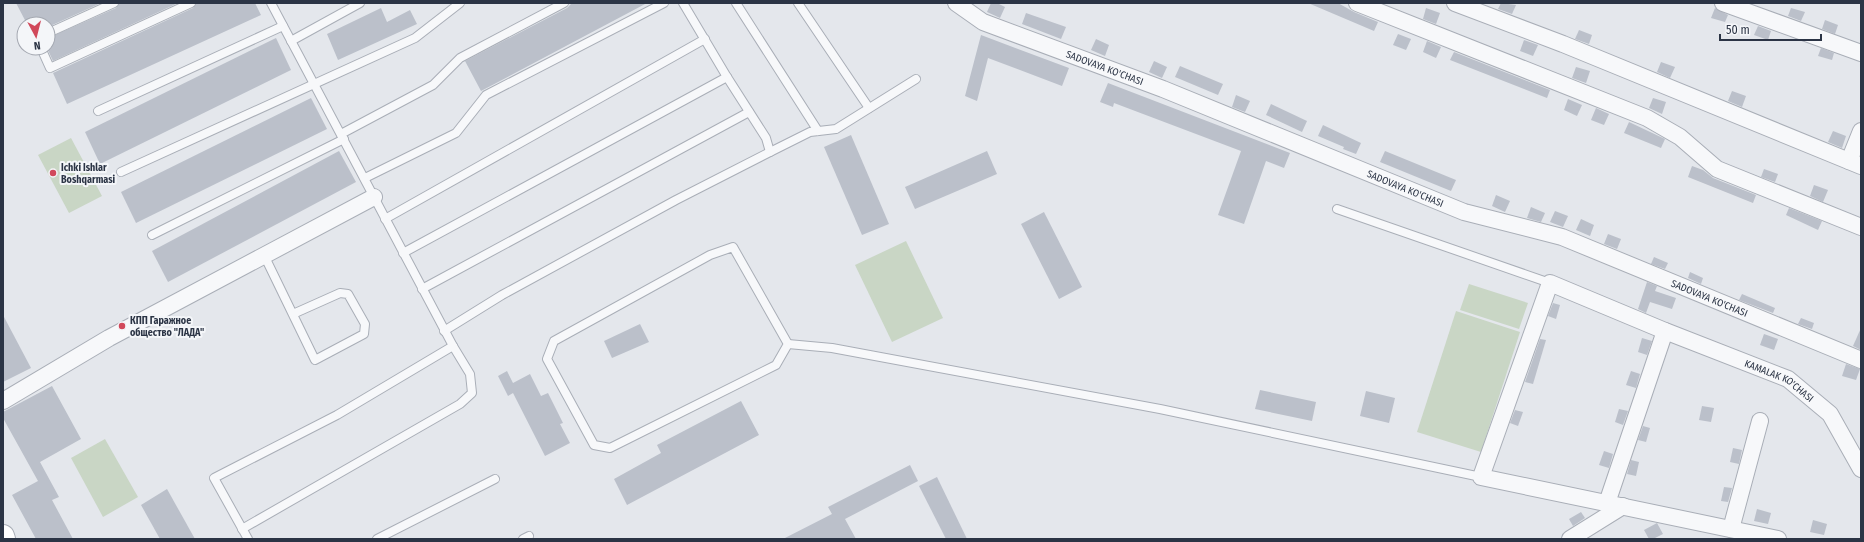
<svg xmlns="http://www.w3.org/2000/svg" width="1864" height="542" viewBox="0 0 1864 542" font-family="'Fira Sans Condensed',sans-serif">
  <rect width="100%" height="100%" fill="#e4e7ec"/>
  <g fill="#c9d6c5">
    <polygon points="71,138 102,196 69,213 38,155"/>
    <polygon points="906,241 943,318 892,342 855,265"/>
    <polygon points="1469,284 1528,303 1519,329 1460,310"/>
    <polygon points="1456,311 1520,332 1481,452 1417,432"/>
    <polygon points="105,439 138,497 103,517 71,458"/>
  </g>
  <g fill="#bbc0ca">
    <polygon points="16,3 101,3 48,27 48,24 27,24"/>
    <polygon points="119,3 178,3 53,61 47,48 48,38 116,8"/>
    <polygon points="196,3 255,3 261,15 67,104 53,73 193,8"/>
    <polygon points="572,3 647,3 481,91 465,61 567,8"/>
    <polygon points="991,3 997,3 1005,7 1000,18 987,12"/>
    <polygon points="1308,3 1338,3 1354,12 1378,22 1374,31"/>
    <polygon points="1501,3 1516,5 1512,14 1498,9"/>
    <polygon points="381,8 387,22 410,10 417,24 338,60 327,34"/>
    <polygon points="1426,8 1440,13 1436,24 1423,19"/>
    <polygon points="1715,8 1728,15 1725,22 1711,18"/>
    <polygon points="1791,8 1805,12 1801,21 1788,16"/>
    <polygon points="1026,13 1066,27 1061,39 1022,24"/>
    <polygon points="1825,20 1838,25 1835,34 1822,29"/>
    <polygon points="1758,26 1771,31 1768,40 1754,35"/>
    <polygon points="1579,30 1592,35 1589,44 1575,39"/>
    <polygon points="1398,34 1411,39 1406,50 1393,45"/>
    <polygon points="981,35 1069,68 1062,86 988,58 977,101 965,96"/>
    <polygon points="276,38 291,70 100,164 85,132"/>
    <polygon points="1096,39 1109,45 1105,56 1091,50"/>
    <polygon points="1524,40 1538,45 1533,56 1520,51"/>
    <polygon points="1427,41 1441,47 1436,58 1423,52"/>
    <polygon points="1821,48 1834,53 1832,60 1818,56"/>
    <polygon points="1454,52 1550,90 1547,98 1450,60"/>
    <polygon points="1154,61 1167,67 1162,78 1149,72"/>
    <polygon points="1661,62 1675,67 1670,78 1657,72"/>
    <polygon points="1180,66 1223,84 1218,95 1175,77"/>
    <polygon points="1576,67 1590,71 1586,83 1572,78"/>
    <polygon points="1108,83 1290,153 1284,168 1266,161 1244,224 1218,215 1241,151 1114,103 1113,107 1100,102"/>
    <polygon points="1732,91 1746,96 1742,107 1728,101"/>
    <polygon points="1236,95 1250,101 1245,112 1232,107"/>
    <polygon points="311,98 327,129 136,223 121,192"/>
    <polygon points="1653,98 1666,102 1662,114 1649,108"/>
    <polygon points="1568,99 1582,105 1577,116 1564,110"/>
    <polygon points="1271,104 1307,121 1302,132 1266,115"/>
    <polygon points="1596,108 1609,114 1604,125 1591,120"/>
    <polygon points="1629,122 1665,139 1661,148 1624,133"/>
    <polygon points="1323,125 1361,143 1356,154 1343,149 1344,147 1318,136"/>
    <polygon points="1833,131 1846,136 1842,148 1828,142"/>
    <polygon points="851,135 889,224 862,235 824,147"/>
    <polygon points="339,151 356,182 168,282 152,251"/>
    <polygon points="987,151 997,174 915,209 905,187"/>
    <polygon points="1385,151 1456,180 1451,191 1380,162"/>
    <polygon points="1692,166 1703,170 1713,178 1756,195 1753,203 1688,177"/>
    <polygon points="1764,169 1778,174 1775,182 1761,177"/>
    <polygon points="1814,185 1828,190 1823,202 1810,196"/>
    <polygon points="1496,195 1510,201 1505,212 1492,206"/>
    <polygon points="1531,207 1545,213 1541,222 1527,218"/>
    <polygon points="1789,208 1822,221 1818,230 1786,215"/>
    <polygon points="1555,211 1568,216 1563,227 1550,222"/>
    <polygon points="1044,212 1082,287 1059,299 1021,224"/>
    <polygon points="1581,219 1594,225 1590,236 1576,230"/>
    <polygon points="1608,234 1621,239 1617,249 1604,244"/>
    <polygon points="1654,257 1668,263 1665,269 1651,264"/>
    <polygon points="1690,272 1703,278 1701,284 1688,278"/>
    <polygon points="1647,282 1657,286 1655,291 1676,298 1672,309 1650,302 1646,313 1638,309"/>
    <polygon points="1742,294 1775,308 1773,313 1739,300"/>
    <polygon points="1553,303 1560,305 1556,319 1548,316"/>
    <polygon points="3,315 31,368 3,382"/>
    <polygon points="1801,318 1814,323 1812,329 1798,324"/>
    <polygon points="640,324 649,342 612,358 604,341"/>
    <polygon points="1861,328 1861,350 1853,346"/>
    <polygon points="1764,334 1778,339 1774,350 1760,345"/>
    <polygon points="1642,338 1652,341 1647,355 1638,352"/>
    <polygon points="1540,339 1546,340 1533,384 1525,382"/>
    <polygon points="1846,364 1860,369 1856,380 1842,376"/>
    <polygon points="507,371 513,383 530,374 541,396 548,393 563,423 560,424 570,443 545,456 513,393 508,396 498,376"/>
    <polygon points="1631,371 1640,374 1636,388 1626,385"/>
    <polygon points="52,386 81,439 40,462 59,497 52,500 73,539 36,539 12,495 38,481 3,418 3,412"/>
    <polygon points="1260,390 1316,402 1312,421 1255,409"/>
    <polygon points="1366,391 1395,398 1389,423 1360,416"/>
    <polygon points="741,401 759,435 627,505 614,479 661,453 657,445"/>
    <polygon points="1702,406 1714,408 1711,422 1699,420"/>
    <polygon points="1619,409 1628,411 1623,425 1615,422"/>
    <polygon points="1515,410 1523,412 1518,426 1510,423"/>
    <polygon points="1643,426 1650,428 1646,442 1638,440"/>
    <polygon points="1733,448 1742,450 1739,464 1730,462"/>
    <polygon points="1604,451 1613,454 1609,468 1599,465"/>
    <polygon points="1631,460 1639,462 1636,476 1627,474"/>
    <polygon points="910,465 918,481 845,519 856,539 783,539 832,514 828,507"/>
    <polygon points="937,477 967,539 946,539 919,486"/>
    <polygon points="1724,487 1732,488 1728,502 1721,501"/>
    <polygon points="167,489 195,539 160,539 141,505"/>
    <polygon points="1757,509 1771,513 1768,524 1754,521"/>
    <polygon points="1581,512 1585,518 1573,526 1569,519"/>
    <polygon points="1813,520 1827,524 1824,535 1810,532"/>
    <polygon points="1657,523 1663,534 1653,539 1649,539 1644,530"/>
  </g>
  <g fill="none" stroke-linecap="round" stroke-linejoin="round">
    <g stroke="#a9aeb7" stroke-width="10">
      <g id="service">
        <polyline points="683,3 727,77 766,138 770,152"/>
        <polyline points="736,3 818,131"/>
        <polyline points="798,3 869,108"/>
        <polyline points="48,33 114,3"/>
        <polyline points="291,41 360,3"/>
        <polyline points="41,48 50,68 191,3"/>
        <polyline points="98,111 283,26"/>
        <polyline points="341,134 433,85 460,58 564,3"/>
        <polyline points="121,172 415,38 460,3"/>
        <polyline points="365,178 456,133 486,95 664,3"/>
        <polyline points="1337,209 1550,283"/>
        <polyline points="385,219 705,39"/>
        <polyline points="152,235 344,139"/>
        <polygon points="733,247 788,344 776,365 610,448 594,445 547,359 554,341 710,255"/>
        <polyline points="403,253 727,77"/>
        <polyline points="264,255 315,360 364,334 365,324 348,294 340,293 293,314"/>
        <polyline points="422,289 749,112"/>
        <polyline points="444,331 502,295 676,200 770,152 810,132 836,129 916,79"/>
        <polyline points="788,344 832,348 1160,409 1481,477"/>
        <polyline points="242,529 460,404 472,393 470,374 453,346 271,3"/>
        <polyline points="248,539 214,478 337,415 453,346"/>
        <polyline points="377,539 495,479"/>
        <polyline points="523,539 529,536"/>
      </g>
    </g>
    <g stroke="#a9aeb7" stroke-width="18">
      <g id="minor">
        <path id="s1" d="M 956,3 L 983,22 L 1163,89 L 1464,212 L 1562,237 L 1861,360"/>
        <polyline points="1357,3 1647,118 1680,137 1717,169 1861,227"/>
        <polyline points="1455,3 1563,44 1861,166"/>
        <polyline points="1723,3 1861,53"/>
        <polyline points="1849,161 1861,131"/>
        <polyline points="3,401 109,338 374,197"/>
        <polyline points="1607,503 1665,331"/>
        <polyline points="1731,529 1760,421"/>
        <polyline points="1570,539 1623,506"/>
        <path id="s2" d="M 1778,539 L 1481,477 L 1550,283 L 1665,331 L 1788,379 L 1830,414 L 1861,469"/>
      </g>
    </g>
    <g stroke="#a9aeb7" stroke-width="24">
      <polyline id="secondary" points="3,536 4,539"/>
    </g>
    <use href="#service" stroke="#f7f8fa" stroke-width="8"/>
    <use href="#minor" stroke="#f7f8fa" stroke-width="16"/>
    <use href="#secondary" stroke="#fff" stroke-width="22"/>
  </g>
  <g fill="#d1495b" stroke="#f4f6f9" stroke-width="1.5">
    <circle cx="53" cy="173" r="4"/>
    <circle cx="122" cy="326" r="4"/>
  </g>
  <g text-anchor="middle" stroke-width="4" stroke-linejoin="round" paint-order="stroke">
    <g font-size="10" fill="#2b3445" stroke="#f4f6f9">
      <text dy="4" stroke="none"><textPath href="#s1" startOffset="163">SADOVAYA KO'CHASI</textPath></text>
      <text dy="4" stroke="none"><textPath href="#s1" startOffset="487">SADOVAYA KO'CHASI</textPath></text>
      <text dy="4" stroke="none"><textPath href="#s1" startOffset="811">SADOVAYA KO'CHASI</textPath></text>
      <text dy="4" stroke="none"><textPath href="#s2" startOffset="759">KAMALAK KO'CHASI</textPath></text>
    </g>
    <g font-size="10" font-weight="bold" fill="#2b3445" stroke="#f4f6f9" text-anchor="start">
      <text x="61" y="171">Ichki Ishlar<tspan x="61" dy="12">Boshqarmasi</tspan></text>
      <text x="130" y="324">КПП Гаражное<tspan x="130" dy="12">общество "ЛАДА"</tspan></text>
    </g>
  </g>
  <rect width="1864" height="542" fill="none" stroke="#2b3445" stroke-width="8"/>
  <g transform="translate(36 36) rotate(173)"><circle r="19" fill="#f4f6f9" stroke="#a4a8b1"/>
  <path d="M0-3L7 15L0 10L-7 15Z" fill="#d1495b"/>
  <text y="-6" font-size="11" font-weight="bold" text-anchor="middle" fill="#2b3445">N</text>
  </g>
  <path d="M1720 34v6h101v-6" fill="none" stroke="#2b3445" stroke-width="2"/>
  <text x="1726" y="34" font-size="12" fill="#2b3445" stroke="#f4f6f9" stroke-width="3" paint-order="stroke">50 m</text>
</svg>
